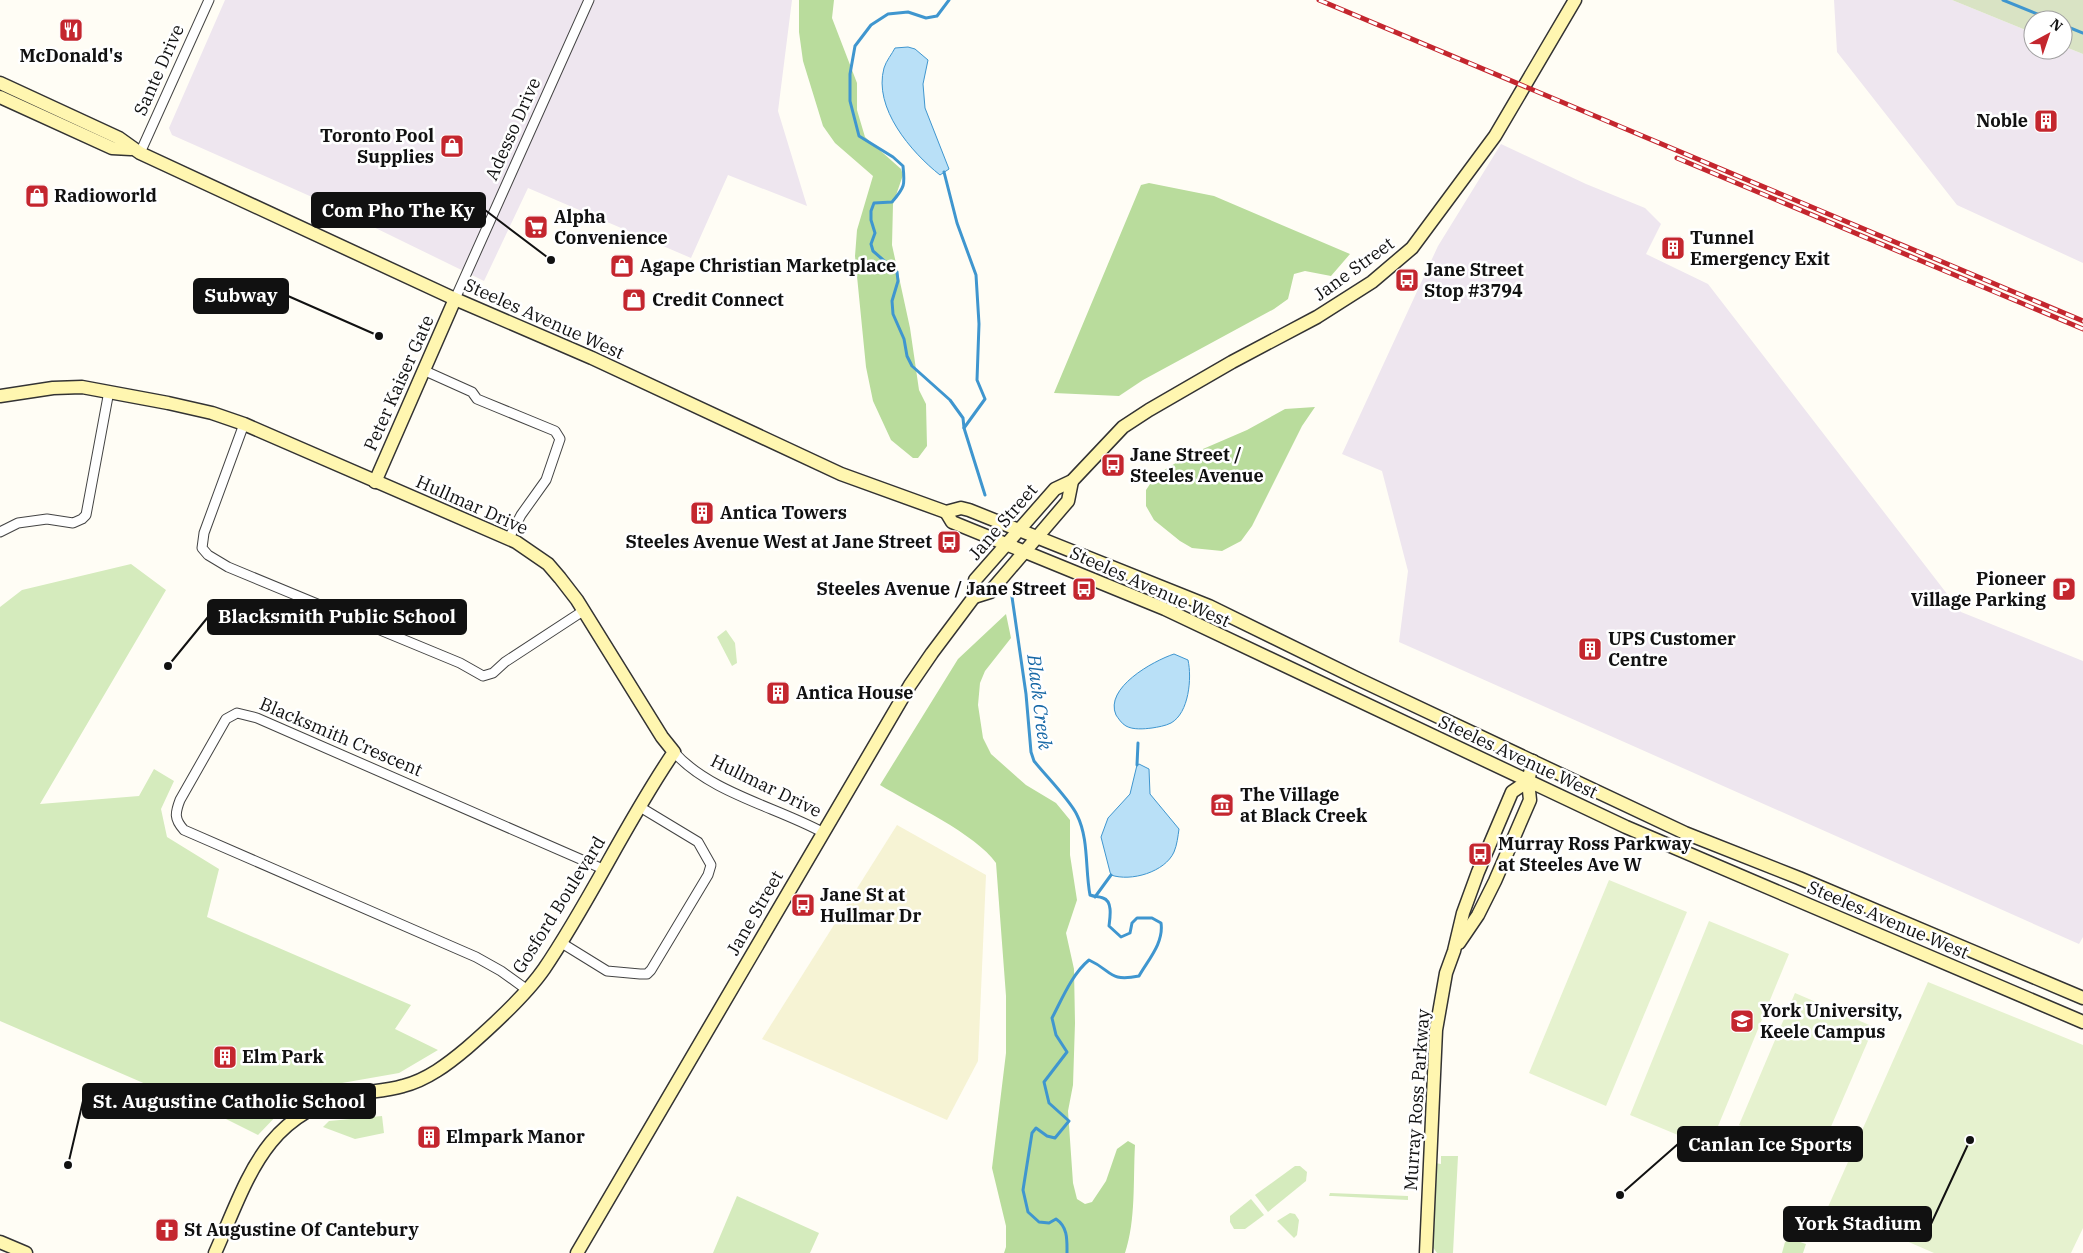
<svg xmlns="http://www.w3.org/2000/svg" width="2083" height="1253" viewBox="0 0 2083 1253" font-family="'IBM Plex Serif',serif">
  <rect width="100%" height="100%" fill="#fffdf5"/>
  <g fill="#eee6ef">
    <polygon points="225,0 792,0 778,111 807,206 728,175 691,258 528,188 484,281 312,197 172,135 169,128"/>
    <polygon points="1834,0 1952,0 2033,33 2033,50 2063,50 2063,46 2083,54 2083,263 1957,205 1837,52"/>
    <polygon points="1501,144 1586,184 1645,208 1661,224 1646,254 1708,284 1961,612 2083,661 2083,937 2079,944 1399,642 1408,571 1382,471 1342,454 1438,246"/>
  </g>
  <polygon fill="#f6f3d4" points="897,825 986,875 978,1061 947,1120 762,1039"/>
  <g fill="#d5ebbd">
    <polygon points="131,564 166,590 40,804 139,796 154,769 174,781 161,809 167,837 219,869 207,917 411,1005 395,1029 438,1050 399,1073 325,1086 296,1101 281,1111 258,1135 222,1117 0,1021 0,607 22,590"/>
    <polygon points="726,630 735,643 737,663 732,666 717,637"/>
    <polygon points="382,1116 384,1133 355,1139 323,1127 329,1121"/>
    <polygon points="1441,1156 1458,1156 1453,1253 1437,1253 1432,1246 1435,1163 1441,1164"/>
    <polygon points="1295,1166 1300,1166 1307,1172 1306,1181 1268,1212 1255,1195"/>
    <polygon points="1330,1193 1408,1196 1408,1200 1332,1196 1329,1196"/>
    <polygon points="737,1196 819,1233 810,1253 713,1253"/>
    <polygon points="1251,1199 1264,1215 1245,1229 1234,1229 1230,1222 1230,1216"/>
    <polygon points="1290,1213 1295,1214 1299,1220 1297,1235 1294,1238 1277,1221"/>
    <polygon points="1791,1239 1806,1244 1803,1253 1782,1253 1785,1242"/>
  </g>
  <g fill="#b9dc9c">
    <polygon points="799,0 834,0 832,18 857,83 857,110 865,137 901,169 903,175 893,204 892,245 910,328 919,390 926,404 927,446 918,458 913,458 891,440 873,401 866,367 855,256 857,230 873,176 835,143 823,126 803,61 799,32"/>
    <polygon points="1149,183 1214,196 1350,254 1331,276 1305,271 1294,274 1288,299 1274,309 1143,380 1119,396 1054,393 1141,185"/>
    <polygon points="1315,407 1302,426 1252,526 1241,541 1222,551 1192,548 1180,541 1154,520 1146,506 1146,490 1156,475 1189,455 1247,430 1285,409"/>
    <path d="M 1006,614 L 1011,638 L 985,671 L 980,683 L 978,705 L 983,738 L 991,754 L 1026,785 L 1056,803 L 1070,820 L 1070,855 L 1077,900 L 1066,933 L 1074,969 L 1075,1023 L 1073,1085 L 1068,1111 L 1073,1183 L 1077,1199 L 1085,1204 L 1092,1202 L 1106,1181 L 1117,1149 L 1128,1141 L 1135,1145 C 1133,1180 1136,1220 1125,1253 L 1004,1253 L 1006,1247 L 1006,1226 L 992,1168 L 1006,1053 L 1006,996 L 996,863 C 976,834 911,804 880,785 L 958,659 Z"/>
  </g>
  <polygon fill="#d9e3c4" points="1952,0 2083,0 2083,54 2063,46 2063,20 2033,20 2033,33"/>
  <g fill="#e6f2cf">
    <polygon points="1609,880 1687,912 1606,1106 1529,1073"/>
    <polygon points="1709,921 1789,954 1709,1148 1630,1115"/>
    <polygon points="1928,982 2083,1045 2083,1228 2071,1253 1934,1253 1828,1207"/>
    <polygon points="1795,993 1874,1027 1817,1159 1739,1125"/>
  </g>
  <g fill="#b9e0f7" stroke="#3f96cf">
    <path d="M 908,47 L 915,49 L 928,60 L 923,84 L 925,108 L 949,169 L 940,175 C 911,152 873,108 884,68 C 886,61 892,54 895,48 Z"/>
    <path d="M 1174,654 L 1188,660 C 1192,678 1189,713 1171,723 C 1165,726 1158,727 1152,728 C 1144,729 1133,730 1126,726 C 1122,724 1118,718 1116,715 C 1104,688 1153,661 1174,654 Z"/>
    <path d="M 1139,764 L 1149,769 L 1150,794 L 1179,829 C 1178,836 1177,845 1174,852 C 1165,872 1131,882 1111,875 L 1110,872 L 1101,837 L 1108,818 L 1130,794 L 1137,765 Z"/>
  </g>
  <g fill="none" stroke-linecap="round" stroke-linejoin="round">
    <g stroke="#3f96cf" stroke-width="3">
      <path d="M 949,0 L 937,16 L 926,18 L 908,12 L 888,14 L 871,25 L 855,46 L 850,74 L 850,101 L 859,136 L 893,157 L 903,166 C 905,185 905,187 892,202 L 874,203 L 871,211 L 871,220 L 875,233 L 871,244 L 873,251 L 897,272 L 898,281 L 892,301 L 893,314 L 904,339 L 907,356 L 912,366 L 950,400 L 963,418 L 964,428 L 985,495"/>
      <polyline points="2003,0 2052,20"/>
      <polyline points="2063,25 2083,33"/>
      <polyline points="944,172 957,223 976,275 979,324 977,380 985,399 964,428"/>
      <path d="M 1012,597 L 1026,694 L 1031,752 L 1034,761 C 1045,775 1070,800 1077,815 C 1089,839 1085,869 1090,895 C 1095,897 1098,896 1103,898 C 1113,901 1110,918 1109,926 L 1121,937 L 1130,933 L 1132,923 L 1137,918 L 1152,918 L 1161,923 C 1164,943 1148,960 1139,976 C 1108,982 1113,971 1089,960 C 1072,974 1062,999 1052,1018 L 1056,1035 L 1067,1052 L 1044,1082 L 1049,1103 L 1069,1121 L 1055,1138 L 1047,1136 L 1036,1128 L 1032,1133 L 1023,1190 L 1028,1212 L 1039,1222 L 1049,1223 L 1056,1219 C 1068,1227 1067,1240 1067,1253"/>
      <polyline points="1137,765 1138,743"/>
      <polyline points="1095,897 1111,875"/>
    </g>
    <g stroke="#444" stroke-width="11">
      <g id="street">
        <polyline points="140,153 209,0"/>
        <polyline points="455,299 589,0"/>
        <polyline points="423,370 472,392 477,399 555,431 560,439 546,480 521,515 509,538"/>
        <polyline points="244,424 204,533 202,548 208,555 228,567 460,663 483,676 493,673 505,662 583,611"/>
        <polyline points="0,532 18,523 47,519 73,523 82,519 86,515 109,391"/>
        <path d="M 674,752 C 709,792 776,807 822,832"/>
        <polyline points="560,942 607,971 640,974 647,974 651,970 708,875 711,865 698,842 640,807"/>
        <path d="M 526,989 L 501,971 L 476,957 L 184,830 C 174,819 175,813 180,800 L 226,719 L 237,713 L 257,718 L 603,869"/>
      </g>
    </g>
    <g stroke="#333" stroke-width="15">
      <g id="secondary">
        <polyline points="0,83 119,138 140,153 455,299 592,358 841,474 946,512 961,508 969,510 1209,606 1358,679 1685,833 1799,878 2083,998"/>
        <polyline points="0,97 112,148 131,149"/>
        <path d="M 0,396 L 53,388 L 82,387 L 168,403 L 212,413 L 244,424 L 516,542 L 548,564 L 560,578 L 577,600 L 662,737 L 674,752 C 626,822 591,900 544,969 C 526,995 491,1027 467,1048 C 448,1064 427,1080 403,1086 C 387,1091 370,1091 354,1094 C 264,1113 248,1179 215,1253"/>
        <polyline points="375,482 455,299"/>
        <polyline points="946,512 952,522 1165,609 1626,827 2083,1022"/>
        <polyline points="974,597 990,592 1068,501 1072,481"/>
        <polyline points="1459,943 1478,915 1495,881 1530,800 1528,781 1533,761"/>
        <polyline points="0,1242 26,1253"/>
        <polyline points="577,1253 910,685 932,653 974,597 975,580 1055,489 1072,481 1123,427 1149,410 1232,362 1317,317 1372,282 1412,248 1495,136 1575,0"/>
        <polyline points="1426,1253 1436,1030 1446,973 1454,951 1463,913 1478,872 1512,792 1528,781"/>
      </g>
    </g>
    <use href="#street" stroke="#fff" stroke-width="9"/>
    <use href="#secondary" stroke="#fff6b0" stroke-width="12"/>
    <g stroke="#c4262e" stroke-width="5">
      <g id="rail">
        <polyline points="1319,0 2083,321"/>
        <polyline points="1677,158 2083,329"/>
      </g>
    </g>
    <use href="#rail" stroke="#fff" stroke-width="3" stroke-dasharray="9" stroke-linecap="butt"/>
  </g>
  <defs>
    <g id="restaurant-square" transform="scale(1.25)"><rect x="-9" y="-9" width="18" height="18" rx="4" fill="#c4262e" stroke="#fff"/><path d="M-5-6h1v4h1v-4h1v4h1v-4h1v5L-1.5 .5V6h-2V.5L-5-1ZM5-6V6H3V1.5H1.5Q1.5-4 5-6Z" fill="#fff"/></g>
    <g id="building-square" transform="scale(1.25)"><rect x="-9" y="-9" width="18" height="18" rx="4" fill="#c4262e" stroke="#fff"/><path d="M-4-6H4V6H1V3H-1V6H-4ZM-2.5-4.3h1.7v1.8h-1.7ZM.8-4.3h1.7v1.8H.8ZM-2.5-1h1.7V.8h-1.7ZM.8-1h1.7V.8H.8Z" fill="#fff"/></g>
    <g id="shop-square" transform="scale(1.25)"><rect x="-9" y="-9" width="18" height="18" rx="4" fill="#c4262e" stroke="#fff"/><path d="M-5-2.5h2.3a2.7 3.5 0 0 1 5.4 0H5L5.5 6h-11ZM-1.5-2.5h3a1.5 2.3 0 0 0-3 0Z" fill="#fff"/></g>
    <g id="supermarket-square" transform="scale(1.25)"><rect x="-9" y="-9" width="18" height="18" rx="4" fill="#c4262e" stroke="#fff"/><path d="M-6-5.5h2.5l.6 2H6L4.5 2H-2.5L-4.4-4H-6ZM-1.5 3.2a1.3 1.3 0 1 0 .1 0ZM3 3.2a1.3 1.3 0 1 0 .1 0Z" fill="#fff"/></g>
    <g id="bus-square" transform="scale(1.25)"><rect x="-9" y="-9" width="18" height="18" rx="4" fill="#c4262e" stroke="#fff"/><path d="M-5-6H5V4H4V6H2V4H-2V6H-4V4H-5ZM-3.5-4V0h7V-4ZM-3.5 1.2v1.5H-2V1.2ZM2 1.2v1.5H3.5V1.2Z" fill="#fff"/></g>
    <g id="parking-square" transform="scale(1.25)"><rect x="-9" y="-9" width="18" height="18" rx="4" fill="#c4262e" stroke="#fff"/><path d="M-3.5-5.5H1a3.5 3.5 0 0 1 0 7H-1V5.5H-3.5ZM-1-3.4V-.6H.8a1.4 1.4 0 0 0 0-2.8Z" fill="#fff"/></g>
    <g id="museum-square" transform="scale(1.25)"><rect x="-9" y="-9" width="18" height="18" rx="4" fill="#c4262e" stroke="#fff"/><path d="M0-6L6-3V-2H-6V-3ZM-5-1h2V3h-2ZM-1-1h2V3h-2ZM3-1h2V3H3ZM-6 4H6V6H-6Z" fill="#fff"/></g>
    <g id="university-square" transform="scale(1.25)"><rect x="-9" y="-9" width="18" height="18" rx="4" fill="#c4262e" stroke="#fff"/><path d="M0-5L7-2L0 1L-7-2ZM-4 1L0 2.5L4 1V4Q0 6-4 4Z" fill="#fff"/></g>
    <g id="church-square" transform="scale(1.25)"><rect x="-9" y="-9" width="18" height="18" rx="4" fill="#c4262e" stroke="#fff"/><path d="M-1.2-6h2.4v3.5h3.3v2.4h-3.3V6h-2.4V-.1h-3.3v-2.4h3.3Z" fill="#fff"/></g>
  </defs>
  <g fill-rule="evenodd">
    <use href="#restaurant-square" x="71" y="30"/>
    <use href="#building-square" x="2046" y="121"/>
    <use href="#shop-square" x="452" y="146"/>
    <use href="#shop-square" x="37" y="196"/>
    <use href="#supermarket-square" x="536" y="227"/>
    <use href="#building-square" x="1673" y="248"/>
    <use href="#shop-square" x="622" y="266"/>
    <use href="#bus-square" x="1407" y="280"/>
    <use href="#shop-square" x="634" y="300"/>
    <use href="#bus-square" x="1113" y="465"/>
    <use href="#building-square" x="702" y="513"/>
    <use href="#bus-square" x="949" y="542"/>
    <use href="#bus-square" x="1084" y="589"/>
    <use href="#parking-square" x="2064" y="589"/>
    <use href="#building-square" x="1590" y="649"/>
    <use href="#building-square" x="778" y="693"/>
    <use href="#museum-square" x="1222" y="805"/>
    <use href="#bus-square" x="1480" y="854"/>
    <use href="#bus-square" x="803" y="905"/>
    <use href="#university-square" x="1742" y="1021"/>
    <use href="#building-square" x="225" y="1057"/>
    <use href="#building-square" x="429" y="1137"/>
    <use href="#church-square" x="167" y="1230"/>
  </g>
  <g text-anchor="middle" stroke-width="5" stroke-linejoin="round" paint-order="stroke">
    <g font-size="18" font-weight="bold" fill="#111" stroke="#fff" text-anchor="start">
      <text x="71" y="62" text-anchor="middle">McDonald's</text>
      <text x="2028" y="127" text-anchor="end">Noble</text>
      <text x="434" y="142" text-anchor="end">Toronto Pool<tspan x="434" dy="21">Supplies</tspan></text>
      <text x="54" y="202">Radioworld</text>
      <text x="554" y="223">Alpha<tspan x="554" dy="21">Convenience</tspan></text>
      <text x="1690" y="244">Tunnel<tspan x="1690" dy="21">Emergency Exit</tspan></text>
      <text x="640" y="272">Agape Christian Marketplace</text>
      <text x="1424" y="276">Jane Street<tspan x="1424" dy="21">Stop #3794</tspan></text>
      <text x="652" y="306">Credit Connect</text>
      <text x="1130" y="461">Jane Street /<tspan x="1130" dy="21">Steeles Avenue</tspan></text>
      <text x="720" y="519">Antica Towers</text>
      <text x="932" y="548" text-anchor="end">Steeles Avenue West at Jane Street</text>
      <text x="2046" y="585" text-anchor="end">Pioneer<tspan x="2046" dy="21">Village Parking</tspan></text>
      <text x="1066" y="595" text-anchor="end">Steeles Avenue / Jane Street</text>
      <text x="1608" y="645">UPS Customer<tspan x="1608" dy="21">Centre</tspan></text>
      <text x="796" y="699">Antica House</text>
      <text x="1240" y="801">The Village<tspan x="1240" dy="21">at Black Creek</tspan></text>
      <text x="1498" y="850">Murray Ross Parkway<tspan x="1498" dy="21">at Steeles Ave W</tspan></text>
      <text x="820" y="901">Jane St at<tspan x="820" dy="21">Hullmar Dr</tspan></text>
      <text x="1760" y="1017">York University,<tspan x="1760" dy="21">Keele Campus</tspan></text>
      <text x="242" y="1063">Elm Park</text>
      <text x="446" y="1143">Elmpark Manor</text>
      <text x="184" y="1236">St Augustine Of Cantebury</text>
    </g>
    <g font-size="18" fill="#111" stroke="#fff">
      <text transform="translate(159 70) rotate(-66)" y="6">Sante Drive</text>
      <text transform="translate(513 129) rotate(-66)" y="6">Adesso Drive</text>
      <text transform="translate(1354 269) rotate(-36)" y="6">Jane Street</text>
      <text transform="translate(544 319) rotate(24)" y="6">Steeles Avenue West</text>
      <text transform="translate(399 383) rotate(-66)" y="6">Peter Kaiser Gate</text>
      <text transform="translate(472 505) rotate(24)" y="6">Hullmar Drive</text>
      <text transform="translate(1003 522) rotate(-49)" y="6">Jane Street</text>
      <text transform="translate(1150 587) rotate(24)" y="6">Steeles Avenue West</text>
      <text transform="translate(341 737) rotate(23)" y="6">Blacksmith Crescent</text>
      <text transform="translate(1518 757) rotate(25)" y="6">Steeles Avenue West</text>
      <text transform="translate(766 786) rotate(26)" y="6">Hullmar Drive</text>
      <text transform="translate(559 905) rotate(-58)" y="6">Gosford Boulevard</text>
      <text transform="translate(755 913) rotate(-60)" y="6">Jane Street</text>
      <text transform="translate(1888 920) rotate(23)" y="6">Steeles Avenue West</text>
      <text transform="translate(1417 1100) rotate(-86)" y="6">Murray Ross Parkway</text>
    </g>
    <g font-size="19" font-style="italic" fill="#1768a6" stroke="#fff">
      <text transform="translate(1040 702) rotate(83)" y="7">Black Creek</text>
    </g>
  </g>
  <path fill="none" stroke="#111" stroke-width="2" d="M551 260L485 210M379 336L288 296M168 666L208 617M68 1165L83 1101M1620 1195L1678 1144M1970 1140L1931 1224"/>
  <g fill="#111" stroke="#fff" stroke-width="2">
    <circle cx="551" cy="260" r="5"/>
    <circle cx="379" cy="336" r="5"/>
    <circle cx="168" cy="666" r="5"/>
    <circle cx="68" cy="1165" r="5"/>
    <circle cx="1620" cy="1195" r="5"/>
    <circle cx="1970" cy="1140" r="5"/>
  </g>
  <g fill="#111" stroke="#111" stroke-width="2">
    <rect x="312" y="193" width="173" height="34" rx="5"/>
    <rect x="194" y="279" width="94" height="34" rx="5"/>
    <rect x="208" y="600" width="258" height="34" rx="5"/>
    <rect x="83" y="1084" width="292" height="34" rx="5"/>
    <rect x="1678" y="1127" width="184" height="34" rx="5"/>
    <rect x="1784" y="1207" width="147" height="34" rx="5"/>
  </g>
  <g font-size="19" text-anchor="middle" font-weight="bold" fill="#fff">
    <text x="398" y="217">Com Pho The Ky</text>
    <text x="241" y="302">Subway</text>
    <text x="337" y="623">Blacksmith Public School</text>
    <text x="229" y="1108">St. Augustine Catholic School</text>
    <text x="1770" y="1151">Canlan Ice Sports</text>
    <text x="1858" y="1230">York Stadium</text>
  </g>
  <g transform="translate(2048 35) rotate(40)"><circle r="24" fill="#ffffff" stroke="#a0a0a0"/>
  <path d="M0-4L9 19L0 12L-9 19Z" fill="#c4262e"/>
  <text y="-8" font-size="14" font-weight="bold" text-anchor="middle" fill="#111111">N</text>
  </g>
</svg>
